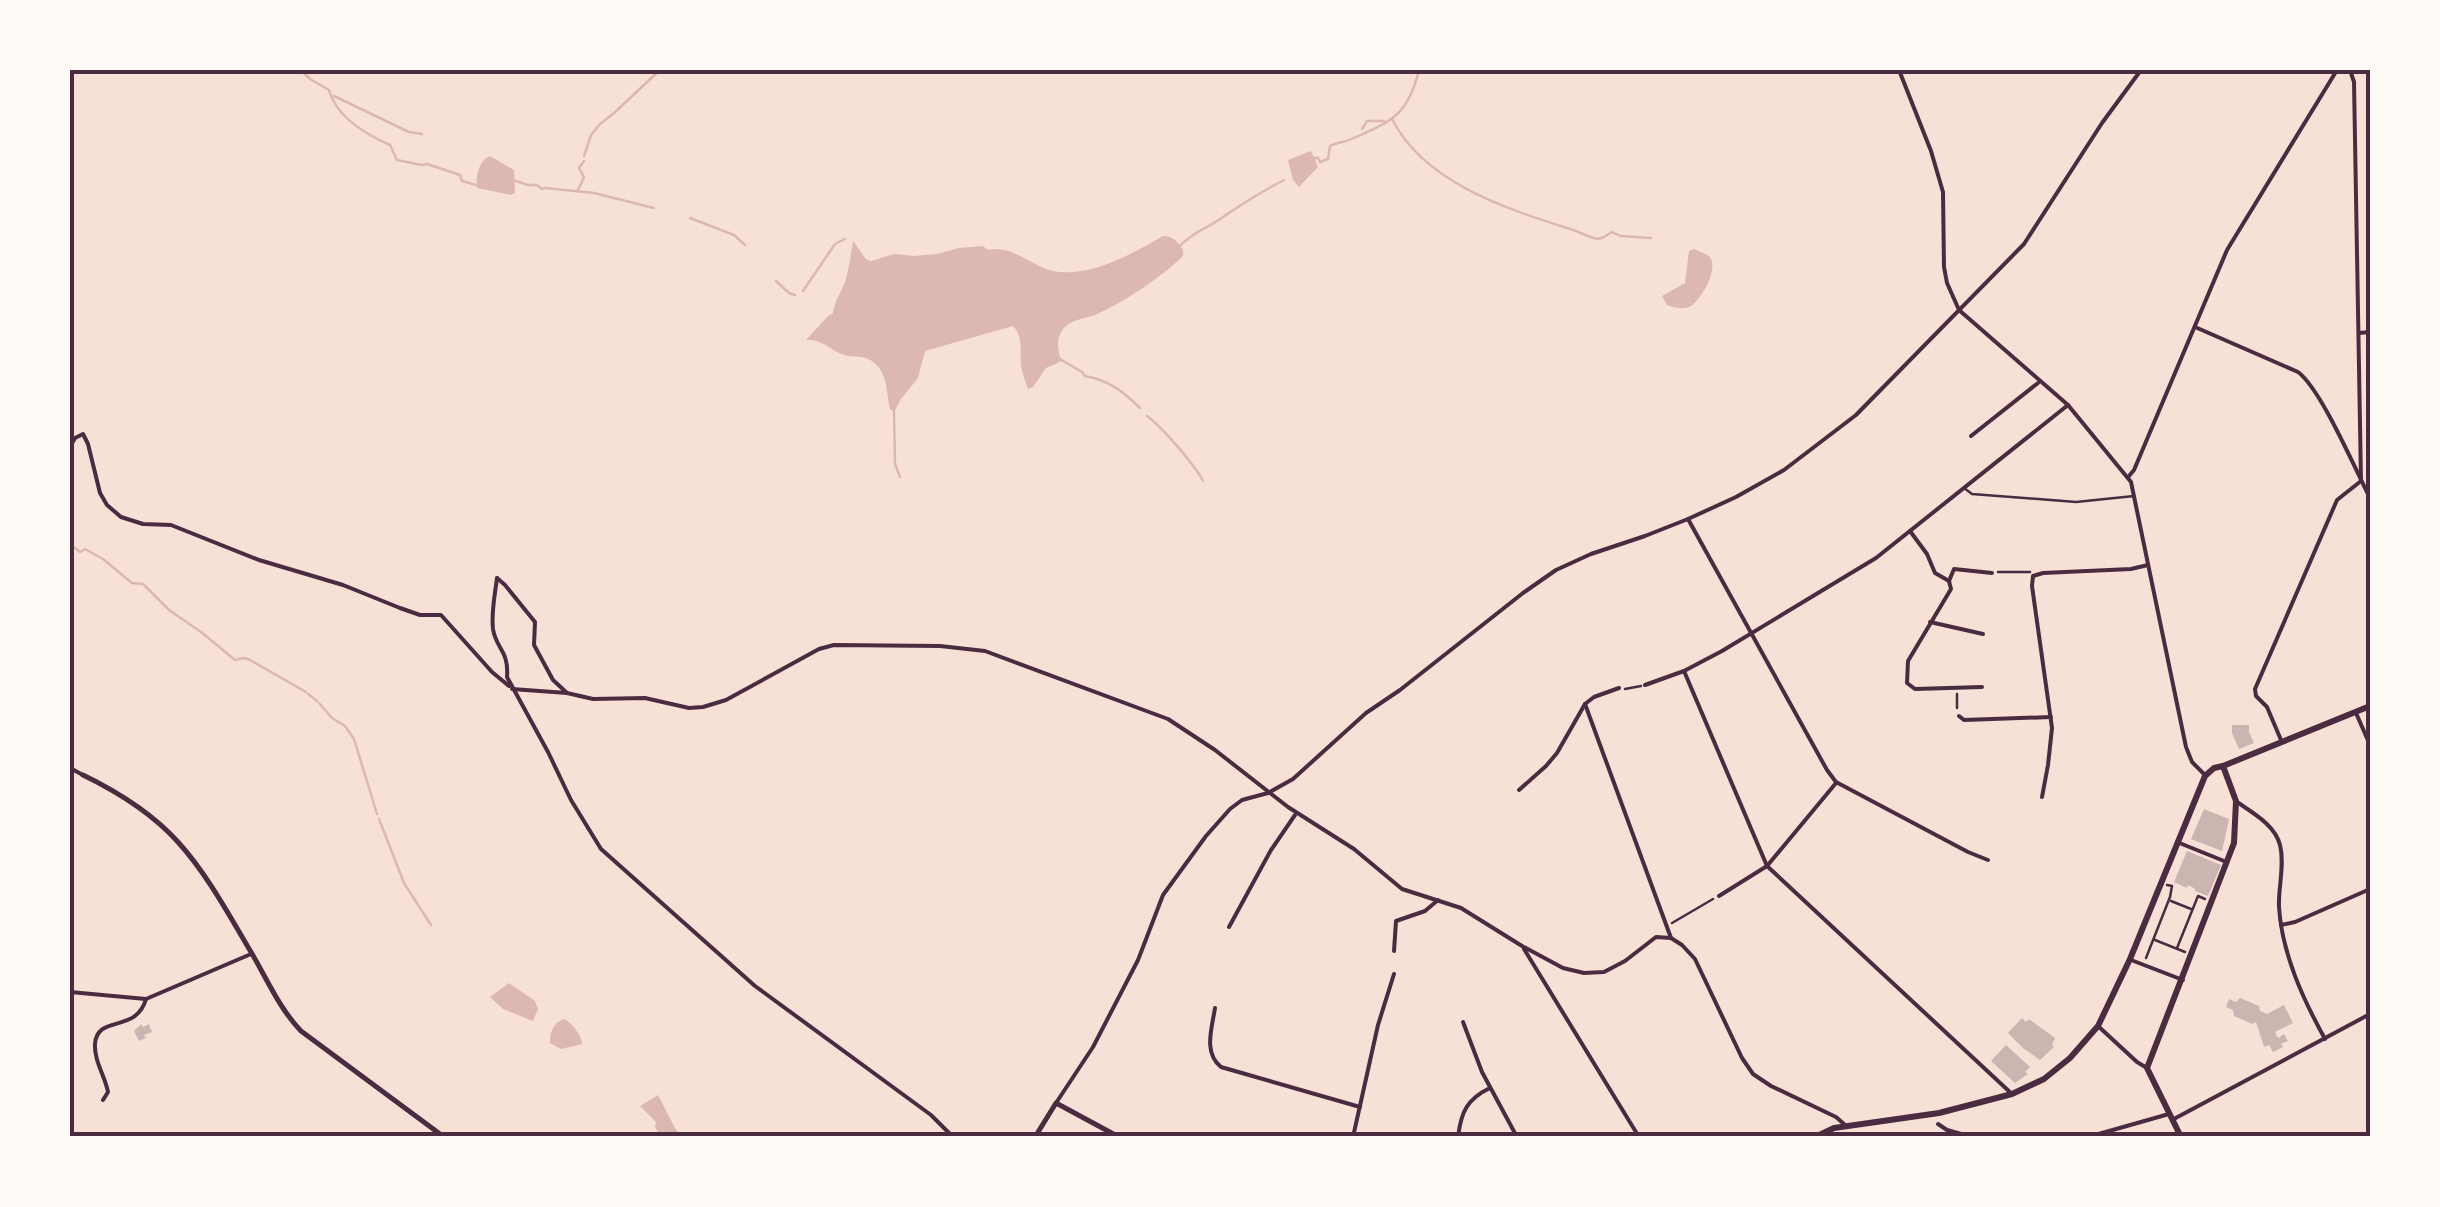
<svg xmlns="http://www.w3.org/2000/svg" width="2440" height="1207" viewBox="0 0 2440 1207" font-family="'Open Sans',sans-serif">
  <rect width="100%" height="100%" fill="#f7e1d7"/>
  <g fill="#dcb8b0">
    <polygon points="1311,151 1318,167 1299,187 1293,180 1288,160"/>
    <path d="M 490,156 L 514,170 L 515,193 L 511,195 L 477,188 C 475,177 479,160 490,156 Z"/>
    <path d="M 1163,236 C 1173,236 1178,242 1183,250 L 1183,256 C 1160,278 1126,301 1097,314 C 1088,318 1075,319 1067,325 C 1056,334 1056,350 1062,361 L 1046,368 L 1033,387 L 1028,389 C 1025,381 1022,373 1021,365 C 1020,350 1023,336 1013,326 L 925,351 L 918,378 L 901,399 L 894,412 L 890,409 C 886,391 888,368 868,359 C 860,355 852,358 844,355 C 830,350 823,339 806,340 L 828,316 L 833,313 C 834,302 841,293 845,282 C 849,268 851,255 853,241 L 866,259 L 871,261 L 894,254 L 914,256 L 937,254 L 959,248 L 983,246 L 988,250 C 1009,245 1026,261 1046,269 C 1083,282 1132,254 1163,236 Z"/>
    <path d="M 1694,249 C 1695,249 1708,255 1709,256 C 1720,267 1702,299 1691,306 C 1683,310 1675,308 1667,305 L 1662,296 L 1685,283 L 1689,251 Z"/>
    <polygon points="509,983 535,1001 538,1009 533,1021 503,1009 490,997"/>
    <path d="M 564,1019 C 572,1022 582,1037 582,1044 L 561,1049 L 550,1043 C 549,1033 554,1022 564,1019 Z"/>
    <path d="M 658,1095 L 675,1128 L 682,1137 C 671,1137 659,1138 655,1127 L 656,1122 L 640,1106 Z"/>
  </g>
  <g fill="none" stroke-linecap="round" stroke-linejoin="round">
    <g stroke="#dcb8b0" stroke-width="2.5">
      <path d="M 301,70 L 310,79 L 329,90 C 336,116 365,134 390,145 L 397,160 L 422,165 L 427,164 L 460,175 L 462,181 L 476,185"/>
      <polyline points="334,96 409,132 422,134"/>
      <path d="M 1392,119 C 1424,182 1504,208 1567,228 C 1577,231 1586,236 1597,239 L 1602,238 L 1612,232 L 1620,236 L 1651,238"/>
      <polyline points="1362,129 1367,121 1384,121"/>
      <polyline points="584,156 591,135 600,124 614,113 660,70"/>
      <path d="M 1314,158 L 1318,158 L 1320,162 L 1328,159 L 1330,146 C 1338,142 1346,142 1354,138 C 1392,121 1408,115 1419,70"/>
      <polyline points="513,180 528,185 537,185 542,189 545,188 594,193 654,208"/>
      <polyline points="578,190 584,177 579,168 584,161"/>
      <polyline points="690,218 734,235 745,245"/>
      <path d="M 1178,248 C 1189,235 1203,230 1217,221 C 1239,206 1260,192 1284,180"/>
      <polyline points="776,281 789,293 795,295"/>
      <polyline points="803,291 835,244 845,239"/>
      <path d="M 1060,359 L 1082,372 L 1085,376 C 1108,380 1123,391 1140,408"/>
      <polyline points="894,411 895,464 900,477"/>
      <path d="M 1147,416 C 1162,427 1195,465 1203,481"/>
      <polyline points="70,544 80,552 85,549 103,559 132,583 143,584 169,610 201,632 235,660 244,658 250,660 306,692"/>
      <polyline points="308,694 317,701"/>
      <polyline points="319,703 332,718 345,726 354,739 377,814"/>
      <polyline points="379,819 404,883 431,925"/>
    </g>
  </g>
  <g fill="#ccb4b1">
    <polygon points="2232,725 2249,725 2249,732 2254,743 2239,749 2232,733"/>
    <polygon points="2204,809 2229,819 2222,851 2191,839"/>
    <polygon points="2187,851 2221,865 2208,896 2195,891 2195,889 2192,887 2188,885 2187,888 2174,882"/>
    <polygon points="2240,998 2259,1006 2260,1011 2267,1014 2284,1005 2293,1023 2275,1032 2278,1038 2284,1034 2288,1041 2281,1044 2283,1047 2273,1052 2269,1045 2264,1047 2256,1022 2252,1024 2234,1016 2233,1010 2226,1007 2229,999 2236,1002"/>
    <polygon points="2022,1018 2026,1022 2029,1019 2055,1038 2052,1045 2054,1047 2040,1060 2023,1048 2008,1033"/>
    <polygon points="141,1024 143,1027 149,1024 152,1032 144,1035 146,1038 139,1041 134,1031"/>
    <polygon points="2006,1045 2030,1067 2025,1072 2028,1074 2015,1083 1991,1061"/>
  </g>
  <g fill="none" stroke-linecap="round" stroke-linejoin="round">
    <g stroke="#4a2c40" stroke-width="2.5">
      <polyline points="1998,572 2030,572"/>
      <polyline points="1625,689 1641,686"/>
      <polyline points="1957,694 1957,708"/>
      <polyline points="2171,901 2191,909"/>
      <polyline points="1672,923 1713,899"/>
      <polyline points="2155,940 2185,952"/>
      <polyline points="2177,948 2198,896 2205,899"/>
      <polyline points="2146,958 2170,897 2172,886 2167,885"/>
    </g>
    <polyline stroke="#4a2c40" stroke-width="2.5" points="1964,488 1972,494 2076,502 2134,496"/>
    <g stroke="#4a2c40" stroke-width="4">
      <polyline points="1899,70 1931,151 1943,192 1944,267 1947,283 1959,310 2068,405 2131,482 2186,747 2192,762 2205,775"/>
      <polyline points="2350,70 2354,82 2361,481"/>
      <path d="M 2195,327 L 2298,372 C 2321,389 2355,469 2370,498"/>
      <polyline points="2359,333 2370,332"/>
      <polyline points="1971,436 2038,383"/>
      <polyline points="70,447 75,438 83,434 88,444 100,493 107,505 121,517 143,524 171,525 259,560 343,585 400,608 420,615 441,615 492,672 509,686"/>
      <polyline points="2129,476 2134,470 2227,250 2337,70"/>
      <polyline points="1688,519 1827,770 1836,782 1968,852 1988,860"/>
      <polyline points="1910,531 1927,554 1935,573 1949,581 1951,589 1908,661 1907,683 1915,689 1982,687"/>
      <path d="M 497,578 C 495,594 491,613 493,629 C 496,649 509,650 507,677 L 548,752 L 571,800 L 601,849 L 755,986 L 931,1115 L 953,1137"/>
      <polyline points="497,578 505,585 535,622 534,645 553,680 567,693"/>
      <polyline points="1949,581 1954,569 1992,573"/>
      <polyline points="1930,622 1983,634"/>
      <polyline points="1684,671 1767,866 2012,1094"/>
      <polyline points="1645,685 1684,671 1722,651 1876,558 2068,405"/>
      <polyline points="512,689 567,693 593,699 645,698 689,708 703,707 726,700 819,649 834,645 940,646 985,651 1168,719 1215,750 1288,807 1354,849 1402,889 1461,908 1522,946 1563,968 1584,973 1604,972 1625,961 1656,937 1671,938 1682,945 1695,959 1742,1058 1753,1074 1771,1086 1836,1117 1844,1124"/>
      <polyline points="1585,704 1671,938"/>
      <polyline points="2356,713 2370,745"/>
      <polyline points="1959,716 1964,720 2051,717"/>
      <polyline points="2281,740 2267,707 2256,696 2255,689 2337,500 2361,481"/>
      <polyline points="70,768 83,775"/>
      <polyline points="1519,790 1546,766 1557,753 1585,704 1594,697 1619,688"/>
      <polyline points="2042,797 2048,765 2052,728 2032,586 2033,576 2043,573 2131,569 2148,565"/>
      <path d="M 2237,802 C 2253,813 2275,825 2280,845 C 2285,865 2278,888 2279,907 C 2282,954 2303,999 2325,1039"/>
      <polyline points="2177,842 2224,861"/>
      <polyline points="1719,896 1767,866 1836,783"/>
      <polyline points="2281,925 2295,922 2370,889"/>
      <polyline points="1229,927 1271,850 1295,815"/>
      <polyline points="1524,949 1639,1137"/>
      <polyline points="1394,951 1396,921 1425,911 1438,900"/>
      <polyline points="2131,960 2183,980"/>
      <polyline points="70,992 146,999 251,954"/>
      <path d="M 1215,1008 C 1212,1028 1203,1053 1221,1067 L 1360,1107"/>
      <polyline points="1463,1022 1482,1072 1517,1137"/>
      <polyline points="2098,1026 2137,1062 2147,1068"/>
      <path d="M 103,1100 L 108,1092 C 105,1076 94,1061 95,1044 C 97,1014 136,1034 146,999"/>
      <polyline points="1056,1103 1093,1047 1138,960 1163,895 1206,836 1230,809 1242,800 1268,793 1293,779 1366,713 1400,690 1523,593 1556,570 1591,554 1645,536 1688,519 1736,497 1784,470 1856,415 2024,244 2102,123 2141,70"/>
      <polyline points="2172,1120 2370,1014"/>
      <polyline points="1938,1124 1947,1130 1972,1137"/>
      <polyline points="1353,1137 1378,1025 1394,974"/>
      <path d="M 1458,1137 C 1461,1112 1467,1099 1490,1088"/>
      <polyline points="2025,1137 2035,1135 2039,1137"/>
      <polyline points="2088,1137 2169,1114"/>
    </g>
    <g stroke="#4a2c40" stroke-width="5">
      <path d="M 83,775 C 118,792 151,812 178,842 C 207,874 229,915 251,952 C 267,979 279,1008 301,1031 L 444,1137"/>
      <polyline points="1035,1137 1056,1103 1119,1137"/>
    </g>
    <g stroke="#4a2c40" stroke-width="6">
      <polyline points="1815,1137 1834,1128 1939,1113 2012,1094 2044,1079 2070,1058 2098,1026 2130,959 2205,776 2214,768 2223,766 2370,706"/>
      <polyline points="2181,1137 2147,1068 2234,843 2236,801 2223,766"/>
    </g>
  </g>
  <rect width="2440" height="1207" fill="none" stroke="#fffaf5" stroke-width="145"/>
  <rect x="72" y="72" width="2296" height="1062" fill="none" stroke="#4a2c40" stroke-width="4"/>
</svg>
